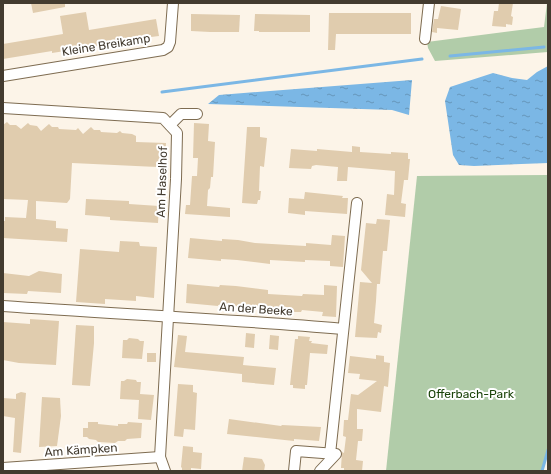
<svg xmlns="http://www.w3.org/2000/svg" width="551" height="474" viewBox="0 0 551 474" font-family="Rubik,sans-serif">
  <defs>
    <pattern id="water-ripples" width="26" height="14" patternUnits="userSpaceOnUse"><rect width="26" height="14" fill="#7bb7e5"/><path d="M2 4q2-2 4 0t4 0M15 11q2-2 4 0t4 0" fill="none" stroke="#6696ba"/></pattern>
  </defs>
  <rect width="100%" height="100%" fill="#fcf4e8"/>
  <g fill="#b1cca9">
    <polygon points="547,3 548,3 548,52 435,61 428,48 427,42 544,27"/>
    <polygon points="548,175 548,448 542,471 386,471 417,176"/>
  </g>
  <g fill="url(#water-ripples)">
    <polygon points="548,66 548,163 474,166 459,165 453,155 445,101 450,87 493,73 512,78 527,80 537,72"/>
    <polygon points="412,80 409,115 392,110 208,104 219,95"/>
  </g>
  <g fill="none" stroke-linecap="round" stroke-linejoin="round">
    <g stroke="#7bb7e5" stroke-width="3">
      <polyline points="450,56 544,47"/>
      <polyline points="162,92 422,59"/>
      <polyline points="542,471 548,450"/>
    </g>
  </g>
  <g fill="#e0ccae">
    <polygon points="31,3 65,3 65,7 33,13"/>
    <polygon points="499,3 513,3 511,16 513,17 512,25 506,24 506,27 492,26 494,11 498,11"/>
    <polygon points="441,6 461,9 458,30 437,28 437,33 432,32 434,19 438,19"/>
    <polygon points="86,12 89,30 156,19 159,36 151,37 151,35 104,43 104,45 52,53 52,51 3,59 3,44 63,34 60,16"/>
    <polygon points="329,13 411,13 411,34 336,34 335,50 328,50"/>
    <polygon points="191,14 240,15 239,32 210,32 191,31"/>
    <polygon points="255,14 310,15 310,32 259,32 259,31 254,31"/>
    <polygon points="7,122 10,125 16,125 21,129 28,123 30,125 37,126 41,131 49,124 52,127 58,127 59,129 76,130 78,128 83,134 91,127 94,130 100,130 101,132 117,133 120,131 122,133 132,134 136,136 136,142 166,143 165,162 157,162 157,167 72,163 70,199 67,203 36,201 36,219 56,221 56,228 68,229 67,242 3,238 3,221 5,221 5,217 26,218 28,200 3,199 3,125"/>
    <polygon points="194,123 209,124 208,141 215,142 213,177 211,177 210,188 208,190 207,206 230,208 230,217 185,214 186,205 190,205 192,176 197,176 198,158 193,158"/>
    <polygon points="247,127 260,127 260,137 267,138 264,167 260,166 259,191 261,191 260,200 258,200 257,204 242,203"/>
    <polygon points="352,146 360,147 360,152 391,154 391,152 408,153 408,159 410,159 408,180 404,180 401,203 406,204 405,217 385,215 387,194 394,195 395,171 348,167 347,181 337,181 338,167 316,165 312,166 311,169 289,168 291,149 317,151 317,149 352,152"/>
    <polygon points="305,192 343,196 342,198 348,198 347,214 305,211 305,215 288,213 289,198 304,199"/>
    <polygon points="86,199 129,201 129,204 159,206 158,223 110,220 110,217 85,215"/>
    <polygon points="377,219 390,220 387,251 383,251 380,284 377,284 376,301 374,323 382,325 381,333 378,332 377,338 355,337 360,282 372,283 361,270 366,223 376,224"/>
    <polygon points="332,235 345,236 343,267 330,266 330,261 305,260 305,262 270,260 270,264 237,260 221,259 221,261 188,258 190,238 222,241 222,239 238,240 255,243 306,246 306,243 331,245"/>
    <polygon points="120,241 139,242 140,246 157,247 154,298 136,296 136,301 105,299 105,304 76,302 80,249 119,252"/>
    <polygon points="39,271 62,274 61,293 28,291 27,294 3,293 3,273 29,276"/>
    <polygon points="187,284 219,287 220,285 236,286 268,290 268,294 302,296 303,294 324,295 324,285 337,286 336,317 322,316 323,312 302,310 301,312 291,312 234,306 218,305 218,306 186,303"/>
    <polygon points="30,319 59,321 56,365 19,363 3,360 3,322 30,324"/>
    <polygon points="76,325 94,326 94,343 90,386 72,385"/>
    <polygon points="246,333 255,334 254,348 245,347"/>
    <polygon points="178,335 187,336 185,352 244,357 243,365 276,368 274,385 242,382 242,374 174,367"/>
    <polygon points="270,335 279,336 278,350 269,349"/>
    <polygon points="298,336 310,337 309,341 312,341 311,343 328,345 327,354 310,353 307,385 305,385 305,389 293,388 293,385 290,385 295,339 298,339"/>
    <polygon points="129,338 138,339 140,341 144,341 142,359 122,358 123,340 127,340"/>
    <rect x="147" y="353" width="9" height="9"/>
    <polygon points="376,355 384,356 384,362 390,363 388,387 384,386 381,412 357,409 357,429 363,429 362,441 358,441 356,460 363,461 362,471 344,471 344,468 341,468 342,452 344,453 346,437 343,436 344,420 348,420 351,394 358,395 377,381 359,379 360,374 348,373 350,356 376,359"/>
    <polygon points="127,379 136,380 137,382 141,382 140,394 154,395 151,420 138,419 139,400 120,399 121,381 124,381"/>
    <polygon points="178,384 193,385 193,392 197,393 195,430 184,429 183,437 174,436"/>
    <polygon points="21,392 26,393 21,453 13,452 15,418 3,416 3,398 16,399 16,394"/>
    <polygon points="42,397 60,398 61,416 57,446 39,447"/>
    <polygon points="229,419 281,426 282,425 321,427 319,441 294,439 294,441 227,434"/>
    <polygon points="88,422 98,422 98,424 118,426 118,424 127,424 128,422 142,423 141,438 127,439 125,441 118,441 115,443 98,442 96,440 89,439 87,437 83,437 83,428 88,428"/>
    <polygon points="183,446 193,447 193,452 202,453 201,469 191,468 191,471 182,471 182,468 181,467"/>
    <polygon points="244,457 262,459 265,465 264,471 242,471"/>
  </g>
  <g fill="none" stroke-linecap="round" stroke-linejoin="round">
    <g stroke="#7e6c51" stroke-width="12">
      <g id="street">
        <polyline points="425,39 429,3"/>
        <polyline points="3,76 163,50 168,47 170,42 173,3"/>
        <polyline points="3,108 163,118 177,133 176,179 160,457 165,471"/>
        <polyline points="170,125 181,114 197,114"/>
        <path d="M 3,306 C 116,314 230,319 343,329"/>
        <polyline points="330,454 357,203"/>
        <polyline points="3,468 160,457"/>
        <polyline points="294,471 296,451 336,454 320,471"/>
      </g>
    </g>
    <use href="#street" stroke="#fff" stroke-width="10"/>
  </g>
  <g text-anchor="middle" stroke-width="4" stroke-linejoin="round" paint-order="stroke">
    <g font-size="12" fill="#433b2f" stroke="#fff">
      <text transform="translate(106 45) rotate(-9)" y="4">Kleine Breikamp</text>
      <text transform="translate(162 182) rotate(-88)" y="4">Am Haselhof</text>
      <text transform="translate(256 309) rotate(4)" y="4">An der Beeke</text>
      <text transform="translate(81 450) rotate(-4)" y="4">Am Kämpken</text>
    </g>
    <g font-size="12" fill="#1b440a" stroke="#fff">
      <text x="471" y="398">Offerbach-Park</text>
    </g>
  </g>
  <rect width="551" height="474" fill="none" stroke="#433b2f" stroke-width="8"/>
</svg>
